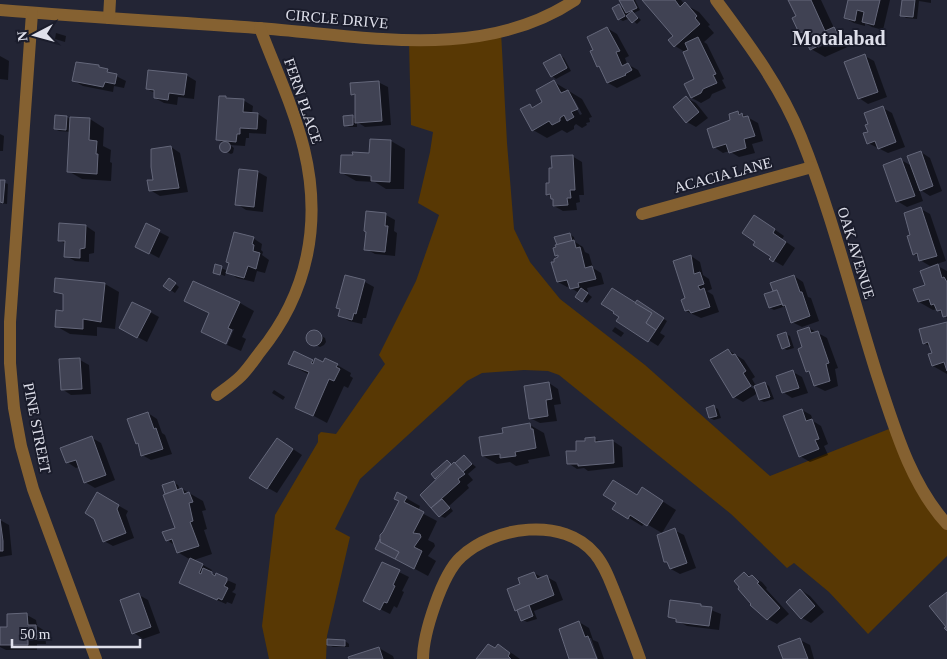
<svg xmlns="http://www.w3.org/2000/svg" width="947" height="659" viewBox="0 0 947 659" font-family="'Times New Roman',serif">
  <rect width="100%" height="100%" fill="#232535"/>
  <polygon fill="#583804" points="501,32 507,143 514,229 530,262 560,299 645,365 770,476 894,427 947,524 947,556 868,634 829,592 794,563 787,568 731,514 559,375 548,371 524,370 482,373 467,381 360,479 335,529 350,537 327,636 326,659 269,659 262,626 275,515 318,442 318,435 321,432 336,434 385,364 379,355 416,281 439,215 418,203 430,152 433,132 411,125 409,41"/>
  <g fill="#0007" fill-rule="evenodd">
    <polygon points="620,0 635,0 640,10 634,13 641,20 637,24 630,18 623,21 619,19 619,6 626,10"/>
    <polygon points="644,0 681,0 684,4 699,12 710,25 708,26 714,33 704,42 707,44 724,79 722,80 726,88 712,94 710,98 701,103 692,98 696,80 685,52 675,46 669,40 674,36"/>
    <path d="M 790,0 L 821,0 L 834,28 L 849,36 L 852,45 L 825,57 L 811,49 L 805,35 L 800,33 L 797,17 ZM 842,34 L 843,36 L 818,48 L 818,45 Z"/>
    <polygon points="849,0 890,0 883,30 872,27 865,23 865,26 854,23 845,18"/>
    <polygon points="903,0 931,0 931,3 919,1 917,19 906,18 902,15"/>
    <polygon points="607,28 617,34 629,56 625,58 627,64 638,70 641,76 617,88 608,83 602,68 598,66"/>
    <polygon points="56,33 66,36 65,42 55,39"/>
    <polygon points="560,55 564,58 571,71 556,79 552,76"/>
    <polygon points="0,56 9,61 8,80 0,79"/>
    <polygon points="865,56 874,61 887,97 868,104 859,98"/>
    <polygon points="98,67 126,81 124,88 114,86 113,92 83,86 74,81"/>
    <polygon points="186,75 196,81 194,99 178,97 177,105 164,103 155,98 155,93 147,89"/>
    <polygon points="378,82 388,87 391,125 365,127 357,122 357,127 350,127 345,125 352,117 356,119 356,96 352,94"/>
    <path d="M 554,82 L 582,99 L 592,117 L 589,118 L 590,122 L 586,123 L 587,125 L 582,128 L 576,124 L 574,126 L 574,129 L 567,133 L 562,130 L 547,138 L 533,130 L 530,106 L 534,108 L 544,103 ZM 571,99 L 574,99 L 582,114 L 580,115 Z"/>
    <polygon points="226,97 229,99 243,100 253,106 252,114 258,114 267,120 266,134 249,133 249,138 246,138 245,146 230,145 234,148 233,153 231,154 222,150 221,146 223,143 218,139"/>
    <polygon points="687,98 696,103 708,118 696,127 687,122"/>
    <polygon points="883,108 892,113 905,147 888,153 868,143 870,132"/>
    <polygon points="738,112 758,123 763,141 752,144 755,153 739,157 729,151 723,153 714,147"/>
    <polygon points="67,117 71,120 90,119 104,128 103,146 111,150 110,162 112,163 111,181 82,179 68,171 71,132 59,131 55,129"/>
    <polygon points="0,134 4,136 3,151 0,151"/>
    <polygon points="391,141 405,149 404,189 386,189 375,182 356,181 342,173 354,157 371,154"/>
    <polygon points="171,147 180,153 188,192 160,196 150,190"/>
    <polygon points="921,152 930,158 942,191 930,196 919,189 923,201 907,207 897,201 901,160 912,166"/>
    <polygon points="572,156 582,162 584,195 579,195 580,202 576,203 577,210 563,211 554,206 554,200 547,194 551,184"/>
    <polygon points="258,172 267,177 263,212 246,210 237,204"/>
    <polygon points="0,181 8,184 7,204 0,203"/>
    <polygon points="921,209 930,214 946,261 930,266 920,260 919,257 914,254 912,236"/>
    <polygon points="386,215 395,220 394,231 397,233 395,256 375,254 366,249"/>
    <polygon points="764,222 784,236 782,239 795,248 783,266 771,259 773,257"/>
    <polygon points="60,225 86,226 95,232 94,253 89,254 89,262 75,261 66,256 66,244 59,240"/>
    <polygon points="146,225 169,237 159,258 146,251"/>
    <polygon points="569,234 574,237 575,242 583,247 585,252 589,254 593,268 601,273 604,284 587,288 588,292 586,292 592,297 587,303 577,297 579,293 571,288 570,286 567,287 558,282 561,258 556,255"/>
    <polygon points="253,238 262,244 261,250 263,252 262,255 269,260 265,273 257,271 254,282 237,278 226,271 225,276 214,272 216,266 228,271 230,263"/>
    <polygon points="691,256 700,262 703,275 709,279 712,289 707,291 713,295 719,312 701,318 686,311"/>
    <polygon points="938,266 947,271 947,318 937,309 933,310 919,302"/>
    <polygon points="346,276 365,282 374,287 366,318 363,318 362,324 349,321 339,315"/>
    <polygon points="794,276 803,282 808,297 811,298 819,321 802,327 792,322 786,306 774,310 770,308 775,292 772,284"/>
    <polygon points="173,282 179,287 175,293 165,286"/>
    <polygon points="105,284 119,292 115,329 97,327 97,336 70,334 56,326 64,312 65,296 56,291"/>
    <polygon points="186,301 240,303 254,311 242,337 246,339 241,351 227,345 234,329 231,329 225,344 202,332 210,314"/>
    <polygon points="637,302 667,321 660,333 665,336 658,346 618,321"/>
    <polygon points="150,312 159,317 147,342 130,333"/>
    <polygon points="947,323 947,374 933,366 933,354 931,347 924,343"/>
    <polygon points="615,327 624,333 621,337 612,331"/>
    <polygon points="809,328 827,338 838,368 835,369 838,386 825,391 815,386 811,373 807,371 804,348"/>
    <polygon points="314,332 325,338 326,342 324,345 320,347 310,342 308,336"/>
    <polygon points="786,334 790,336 794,348 787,350 783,348"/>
    <path d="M 728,350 L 744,360 L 755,377 L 752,379 L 756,386 L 765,383 L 769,386 L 774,399 L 764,402 L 760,400 L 758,393 L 743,402 L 734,397 ZM 747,382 L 756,388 L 756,390 L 745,384 Z"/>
    <polygon points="294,352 315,362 337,365 351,373 350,376 353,378 348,388 344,386 327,423 297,407 310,375 289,364"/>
    <polygon points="80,360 89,365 91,394 71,395 62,389"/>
    <polygon points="793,372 802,377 808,393 792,398 783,392"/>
    <polygon points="549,383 558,389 561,404 554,405 557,421 540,423 530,418"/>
    <polygon points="274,390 285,397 283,400 272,393"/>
    <polygon points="714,407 718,409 721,418 714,420 710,418"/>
    <polygon points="802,410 811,415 813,421 821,426 828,444 824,446 828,455 810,462 800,456"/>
    <polygon points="148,413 157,419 162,433 165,435 172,454 151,460 142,455 140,444 137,443"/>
    <polygon points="530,425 544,433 550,456 528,460 529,463 516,466 510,462 497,464 483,456 505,434"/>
    <polygon points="92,438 101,443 115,480 95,488 85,482 80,466 76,468 67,462"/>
    <polygon points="595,439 602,443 613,441 622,447 623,467 588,471 584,468 577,469 568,463 587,442"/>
    <polygon points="287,445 302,455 277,493 268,488"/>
    <polygon points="464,457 476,467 468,474 473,480 467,485 469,488 449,506 453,511 445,518 440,516 421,495 438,479 436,478 447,461 453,465 456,464"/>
    <polygon points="173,482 178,485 180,490 182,489 203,501 206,510 202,511 207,529 204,530 212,554 194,560 212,570 211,573 236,584 235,589 232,592 236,594 232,604 227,602 226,604 190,588 191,560 179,553 176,546 167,540 176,529 164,486"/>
    <polygon points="98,494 128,511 126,515 134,538 113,546 104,541"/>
    <polygon points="638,496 656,497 676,510 662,533 645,523 642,526 614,509"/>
    <polygon points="406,498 420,506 418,511 437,521 428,540 434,543 435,546 428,556 436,561 428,576 376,548"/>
    <polygon points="0,520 9,525 12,555 0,557"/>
    <polygon points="674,530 684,535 696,568 680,574 671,569 669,563 666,561"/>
    <polygon points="399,572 409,577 402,591 404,592 397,608 394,606 390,614 374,606"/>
    <polygon points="534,573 543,578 547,577 556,582 563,600 534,611 537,619 527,622 523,620 520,612 516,610 522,585"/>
    <polygon points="744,573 762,582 767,588 766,589 789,614 777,624 768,619"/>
    <polygon points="801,590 810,596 824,612 811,623 802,618"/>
    <polygon points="139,595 148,600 160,633 143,639 134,633"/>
    <polygon points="701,606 721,614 719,630 687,626 670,617"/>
    <polygon points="27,615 36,620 37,626 45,631 46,644 37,644 37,650 6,650 0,647 0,628 9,628"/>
    <polygon points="579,622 589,628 593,640 598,642 604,659 598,659 591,638 588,638 596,659 571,659"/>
    <polygon points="800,640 810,645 814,659 784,659"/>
    <polygon points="345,641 349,644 349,647 333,647 329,645"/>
    <polygon points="498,646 513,654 520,659 478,659 496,649"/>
    <polygon points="379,648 393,656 394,659 350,659"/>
  </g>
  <g fill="#404253" stroke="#64677a">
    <polygon points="619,0 633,0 637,8 626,13"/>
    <polygon points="642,0 675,0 680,7 685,2 697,16 695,18 700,24 674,47 668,40 673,36"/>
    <polygon points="788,0 811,0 825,31 834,27 839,36 810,50 802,32 799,33 792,18 796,16"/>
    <polygon points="848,0 880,0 874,25 862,22 864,12 857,10 855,21 844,18"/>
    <polygon points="902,0 915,0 913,17 900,16"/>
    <polygon points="619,4 625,16 618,20 612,8"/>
    <polygon points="632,11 638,18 632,23 626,16"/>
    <polygon points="607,27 620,51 616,52 622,66 628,63 632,70 625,74 626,75 607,83 599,66 597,67 590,51 593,50 587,37"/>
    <polygon points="698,37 716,74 713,75 717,83 703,89 701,93 691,98 684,84 694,79 683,52 688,50 685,43"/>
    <polygon points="560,54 567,68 551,77 543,63"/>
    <polygon points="865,54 878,92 858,99 844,62"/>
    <polygon points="76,62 99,65 99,67 108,69 107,72 117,74 115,84 105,82 103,87 72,81"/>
    <polygon points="148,70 187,74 184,95 169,93 168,100 154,98 154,90 146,89"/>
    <polygon points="554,80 561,93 568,90 578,109 571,112 574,117 567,121 564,115 560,118 560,121 552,125 549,121 532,131 520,109 530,104 532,108 542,102 536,90"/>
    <polygon points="379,81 382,121 355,123 355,94 351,95 350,83"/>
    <polygon points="219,96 226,96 226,98 244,99 243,112 258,113 257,129 240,128 240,134 237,134 236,142 216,140"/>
    <polygon points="686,96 699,112 686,123 673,107"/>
    <polygon points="883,106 896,142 878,149 875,141 867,144 863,133 868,132 865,125 868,124 864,113"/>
    <polygon points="738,111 739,115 742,113 743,117 748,116 755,136 744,139 746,148 729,153 726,144 713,148 707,129 730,120 729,114"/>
    <polygon points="55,115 67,116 66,130 54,129"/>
    <polygon points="353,115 353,125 344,126 343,116"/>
    <polygon points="70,117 90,118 89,140 97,141 96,154 98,154 97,174 67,172"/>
    <polygon points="370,139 391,140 390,182 371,181 371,176 340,173 341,155 353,155 352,152 369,153"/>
    <circle cx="225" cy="147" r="5.5"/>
    <polygon points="171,146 179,188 149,191 147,180 153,180 151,167 151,149"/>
    <polygon points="921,151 933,186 920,191 907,156"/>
    <polygon points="573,155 575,190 570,190 571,198 567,198 568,205 553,206 553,199 551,199 550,194 546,195 546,183 549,183 549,168 552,168 551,156"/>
    <polygon points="901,158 915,196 896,202 883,165"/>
    <polygon points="239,169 258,171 254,207 235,205"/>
    <polygon points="0,180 5,180 3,203 0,202"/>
    <polygon points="921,207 937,256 919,261 917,253 913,255 907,236 910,235 904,213"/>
    <polygon points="366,211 386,213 385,226 388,226 385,252 364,250 366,232 364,231"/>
    <polygon points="754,215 775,229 773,233 786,242 773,262 769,259 771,257 753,245 755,242 742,233"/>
    <polygon points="59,223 86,225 85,248 80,249 80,258 64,257 65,241 58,241"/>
    <polygon points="146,223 160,230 149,254 135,247"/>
    <polygon points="234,232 254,237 252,244 254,245 253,251 260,253 256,269 248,266 244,278 226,273 229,263 226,262"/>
    <polygon points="570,233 572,241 557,245 554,237"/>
    <polygon points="574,240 576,248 580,247 585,268 592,266 596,279 578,283 579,287 570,289 567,280 557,282 551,262 554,262 554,259 558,257 558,255 555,256 553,248 556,247 555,245"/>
    <polygon points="691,255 694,274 700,272 704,284 698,286 700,290 704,288 710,307 691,313 689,310 685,311 681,300 685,298 673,261"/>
    <polygon points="215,264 222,266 220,275 213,273"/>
    <polygon points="938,264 942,278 944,277 947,282 947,316 943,317 941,310 937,311 934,304 931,305 929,299 918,302 913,289 925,285 920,271"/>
    <polygon points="345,275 365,280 356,314 354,313 352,320 338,316 340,309 336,308"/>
    <polygon points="794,275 800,292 802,292 810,316 791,323 785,305 783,306 777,290 773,291 770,283"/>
    <polygon points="55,278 105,283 101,322 83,319 83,329 55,327 56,310 63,311 63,294 54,292"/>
    <polygon points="169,278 176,283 170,291 163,286"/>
    <polygon points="193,281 240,302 228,328 232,330 226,344 201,332 209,313 184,301"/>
    <polygon points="581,288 588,293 582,302 575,297"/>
    <polygon points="612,288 652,313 646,323 656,330 648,342 616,321 619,317 613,313 614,312 601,304"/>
    <polygon points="777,290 782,304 769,308 764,294"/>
    <polygon points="637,300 664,318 656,330 646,323 652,313 635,303"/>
    <polygon points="132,302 151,311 137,338 119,328"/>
    <polygon points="947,322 947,371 944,362 932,366 928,354 932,353 928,342 923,344 919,329"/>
    <polygon points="809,327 811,333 818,331 829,363 826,364 830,381 814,386 809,371 806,372 798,349 802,347 797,331"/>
    <circle cx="314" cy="338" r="8"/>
    <polygon points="786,332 790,346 782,349 777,335"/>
    <polygon points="728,349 732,355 735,354 746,371 743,373 751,386 733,398 710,360"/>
    <polygon points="294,351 313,360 311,363 313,364 315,358 323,362 325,358 338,364 336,367 340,369 334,381 329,379 313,416 295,408 309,372 288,364"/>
    <polygon points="80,358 82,389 61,390 59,359"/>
    <polygon points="793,370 799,388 782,393 776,376"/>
    <polygon points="549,382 552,399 546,400 548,416 529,419 524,386"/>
    <polygon points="765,382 770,397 759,400 754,386"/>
    <polygon points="714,405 717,416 709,418 706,408"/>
    <polygon points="802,409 806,421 812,419 819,439 815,440 819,449 799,457 783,416"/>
    <polygon points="148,412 154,429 156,428 163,449 141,456 138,443 136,444 127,419"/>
    <polygon points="530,423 531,429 533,429 536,448 515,452 516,456 500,458 500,454 482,456 479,437 503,433 502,428"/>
    <polygon points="92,436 106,475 84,483 76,460 66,463 60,448"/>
    <polygon points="595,437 595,442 613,440 614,463 578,466 578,464 567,464 566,451 576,451 576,441 585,441 585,438"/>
    <polygon points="277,438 293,449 267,489 249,478"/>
    <polygon points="464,455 472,464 463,472 455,463"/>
    <polygon points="447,460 451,464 435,479 431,474"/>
    <polygon points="454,462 465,474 458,479 460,482 431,508 420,495"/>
    <polygon points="613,480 637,495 642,487 663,501 647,526 630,515 628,519 612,509 616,503 603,495"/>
    <polygon points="174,481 177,490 165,494 162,485"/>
    <polygon points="182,488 184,494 189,492 193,502 189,503 193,521 190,522 199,546 177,553 172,539 166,541 162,532 175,528 163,495"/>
    <polygon points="97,492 119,505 117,509 126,533 103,542 94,519 85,513"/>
    <polygon points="397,492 407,497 404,502 424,512 413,533 420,534 421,537 414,547 422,551 414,569 395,559 399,552 380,542 380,535 383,532 399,501 394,499"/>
    <polygon points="442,499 450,508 439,517 431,508"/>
    <polygon points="0,519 3,541 3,551 0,551"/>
    <polygon points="675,528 687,563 670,569 667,562 664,562 657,535"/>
    <polygon points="380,539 380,542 399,552 395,559 375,549"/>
    <polygon points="190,558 203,564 199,573 201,574 203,568 212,572 212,574 215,576 216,573 227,578 227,581 224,586 228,588 222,600 218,598 217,600 179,583"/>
    <polygon points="382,562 400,570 393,585 395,586 387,603 384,602 380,610 363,601"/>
    <polygon points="534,572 537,579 547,575 554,595 515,611 507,589 520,584 518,578"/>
    <polygon points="744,572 749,577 752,575 759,582 757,583 780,608 767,620 750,605 751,604 738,589 739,587 734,581"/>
    <polygon points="800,589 815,606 801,619 786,602"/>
    <polygon points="947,592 947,631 944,628 946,627 929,606"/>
    <polygon points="139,593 151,627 132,634 120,600"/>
    <polygon points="670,600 701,604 701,606 712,607 709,626 676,622 676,619 668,617"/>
    <polygon points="529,605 533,616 521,621 517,610"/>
    <polygon points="27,613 28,625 36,625 37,639 28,639 28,645 0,645 0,627 7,627 7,614"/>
    <polygon points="579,621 585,637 588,636 597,659 569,659 559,629"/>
    <polygon points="800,638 808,659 783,659 778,646"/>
    <polygon points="327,639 345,640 345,646 327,645"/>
    <polygon points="488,644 495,648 498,644 510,653 508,656 511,659 476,659"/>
    <polygon points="379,647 383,659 349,659 348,657"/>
  </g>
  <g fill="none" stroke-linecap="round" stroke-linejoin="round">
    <g stroke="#856131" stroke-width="12">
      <path d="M 716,0 C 748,43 781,87 801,137 C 832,214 852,296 877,375 C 894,426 910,484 947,524"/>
      <path d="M 0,10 C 86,17 171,22 257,28 C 362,35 481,63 575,0"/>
      <polyline points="32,13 10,322 10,363 14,408 21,446 33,489 96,659"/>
      <polyline points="109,18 110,0"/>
      <polyline points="642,214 812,167"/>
      <path d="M 217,395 C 225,389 234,383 241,376 C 248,369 254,360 260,352 C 308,293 322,223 304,149 C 294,108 275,68 260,28"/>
      <path d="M 423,659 C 423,634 442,574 461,557 C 494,526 564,516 595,554 C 606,567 611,584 617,598 C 625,619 633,639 640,659"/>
    </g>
  </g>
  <g text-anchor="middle" stroke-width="4" stroke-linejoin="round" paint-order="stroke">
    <g font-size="15" fill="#dfe0eb" stroke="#1a1c2b">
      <text transform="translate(337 19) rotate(5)" y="5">CIRCLE DRIVE</text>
      <text transform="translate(303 101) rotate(71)" y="5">FERN PLACE</text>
      <text transform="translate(723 175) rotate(-15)" y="5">ACACIA LANE</text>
      <text transform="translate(856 253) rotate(73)" y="5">OAK AVENUE</text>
      <text transform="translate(37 428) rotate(79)" y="5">PINE STREET</text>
    </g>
    <g font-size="20" font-weight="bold" fill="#dfe0eb" stroke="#1a1c2b">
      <text x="839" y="45">Motalabad</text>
    </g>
  </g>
  <g transform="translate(35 35) rotate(264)" stroke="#1a1c2b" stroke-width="4" paint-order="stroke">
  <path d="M0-4L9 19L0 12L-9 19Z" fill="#dfe0eb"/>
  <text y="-8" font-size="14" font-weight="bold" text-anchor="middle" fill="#dfe0eb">N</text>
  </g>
  <path d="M12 639v8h128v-8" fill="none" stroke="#dfe0eb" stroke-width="2.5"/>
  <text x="20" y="639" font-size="15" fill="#dfe0eb" stroke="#1a1c2b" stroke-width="4" paint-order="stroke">50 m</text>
</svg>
